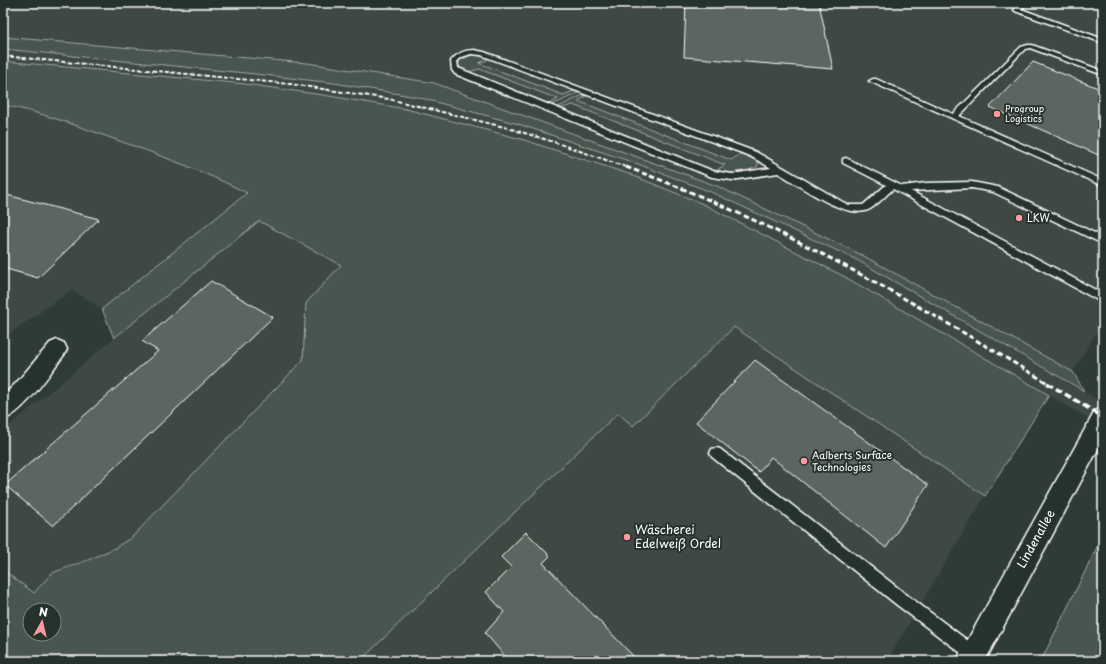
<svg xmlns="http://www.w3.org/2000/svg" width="1106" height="664" viewBox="0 0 1106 664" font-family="'Playpen Sans',sans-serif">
  <rect width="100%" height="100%" fill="#2f3b35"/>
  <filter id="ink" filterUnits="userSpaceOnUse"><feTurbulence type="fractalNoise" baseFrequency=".025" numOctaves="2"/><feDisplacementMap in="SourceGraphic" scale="8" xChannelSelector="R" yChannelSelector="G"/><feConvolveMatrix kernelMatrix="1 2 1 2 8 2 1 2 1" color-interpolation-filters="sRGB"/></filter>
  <g filter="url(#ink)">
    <g fill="#3c4842">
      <polygon points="3,3 986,3 992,7 996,3 1103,3 1103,322 1073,372 863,255 717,186 434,83 307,63 3,37"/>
      <polygon points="3,49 255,74 334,83 417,97 518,124 638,164 711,192 857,260 1103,403 1103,428 1049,395 845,277 703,204 629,174 406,109 323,95 245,84 3,61"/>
      <polygon points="3,105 52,117 152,153 204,173 247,193 102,309 72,290 9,334 3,336"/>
      <polygon points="259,221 342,265 306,303 303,360 132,537 115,548 88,560 52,573 34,593 3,570 3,431 114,338"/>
      <polygon points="734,327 985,496 887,661 360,661 618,413 633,426"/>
    </g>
    <g fill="#4a544f" stroke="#a4aaa7" fill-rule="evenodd">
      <polygon points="3,37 307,63 434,83 717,186 862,255 1073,372 1084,391 857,260 711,192 638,164 518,124 417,97 334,83 255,74 3,49"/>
      <path d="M 471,55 L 481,56 L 487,58 L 487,60 L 479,63 L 563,95 L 574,91 L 578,93 C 568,97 561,102 551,105 L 549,104 L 558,99 L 479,69 L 468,72 L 459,67 L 459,61 Z"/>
      <path d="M 3,61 L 245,84 L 323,95 L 406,109 L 521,139 L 629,174 L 703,204 L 845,277 L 1049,395 L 985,496 L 734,327 L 633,426 L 618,413 L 360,661 L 3,661 L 3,570 L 34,593 L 52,573 L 88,560 L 115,548 L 132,537 L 303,360 L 306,303 L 341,265 L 259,221 L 114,338 L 102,309 L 247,193 C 203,171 157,154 111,138 C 75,125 40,112 3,105 ZM 30,610 L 54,610 L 54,634 L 30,634 Z"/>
      <path d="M 583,95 L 587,96 L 578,101 L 731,160 L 741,154 L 755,160 L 758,164 L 758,166 C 751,171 723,177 718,169 L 725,165 L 573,105 L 562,108 L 556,108 Z"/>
      <polygon points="1103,535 1103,661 1041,661"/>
    </g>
    <g fill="#5b6661" stroke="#fff">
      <polygon points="686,3 819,3 833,69 684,57"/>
      <polygon points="1033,62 1103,90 1103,157 990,107"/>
      <polygon points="3,194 99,219 38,278 3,268"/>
      <polygon points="211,281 273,317 53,526 5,485 158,351 142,341"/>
      <polygon points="755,360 928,485 886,548 771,457 759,472 696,422"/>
      <polygon points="526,532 550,556 543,563 638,661 509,661 485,633 504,612 486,592 511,567 501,557"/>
    </g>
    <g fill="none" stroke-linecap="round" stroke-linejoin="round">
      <g stroke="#fff" stroke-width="3">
        <g id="service">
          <polygon points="1020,3 1027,3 1021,9 1103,39 1103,43 1015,11 1014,10"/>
          <polygon points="1028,45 1032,45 1103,71 1103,75 1030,48 1025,49 959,116 1103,180 1103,186 869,81 873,79 876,79 953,114 1021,47"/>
          <path d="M 474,50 L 484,52 L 756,152 L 848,205 L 863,205 L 886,185 L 843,163 L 843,159 L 846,158 L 902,186 L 926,183 L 972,182 L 998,187 L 1103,237 L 1103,244 L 993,192 L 972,188 L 911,191 L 1103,294 L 1103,303 L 893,189 C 886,195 878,204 870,209 C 847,222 798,184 778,173 L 732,180 L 712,177 L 455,74 L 452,70 L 451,61 C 457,53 465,50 474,50 ZM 471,54 L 481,55 L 750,156 L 771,168 L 732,174 L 713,171 L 458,68 L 457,61 L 462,57 Z"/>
          <polygon points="716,448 720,449 907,595 979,649 981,654 979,659 974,661 969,659 897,605 712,457 710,453 712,449"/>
        </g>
      </g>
      <g stroke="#fff" stroke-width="3">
        <g id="minor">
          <path d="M 57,340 L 64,343 L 67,349 L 64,355 C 49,374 25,412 3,420 L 3,396 L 17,382 L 50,343 Z"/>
          <polygon points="1103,408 1103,440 985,661 956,661 1095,411"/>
        </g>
      </g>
      <use href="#service" fill="#26332d" fill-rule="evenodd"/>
      <use href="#minor" fill="#26332d" fill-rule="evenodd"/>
      <polyline stroke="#fff" stroke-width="2" stroke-dasharray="4.5 2" stroke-linecap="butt" points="3,56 290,84 389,99 508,128 554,142 629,168"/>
      <path stroke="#fff" stroke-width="3" stroke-dasharray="5.5 3" stroke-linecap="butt" d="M 626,167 C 776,221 914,302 1049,384"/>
      <polyline stroke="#fff" stroke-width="3.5" stroke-dasharray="7 3.5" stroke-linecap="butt" points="1047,383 1103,417"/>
    </g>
  </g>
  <g fill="#ff9aa2" stroke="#26332d" stroke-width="1.5">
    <circle cx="997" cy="114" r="4"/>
    <circle cx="1019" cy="218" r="4"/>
    <circle cx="804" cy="461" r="4"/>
    <circle cx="627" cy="537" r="4"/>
  </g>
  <g text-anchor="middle" stroke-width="4" stroke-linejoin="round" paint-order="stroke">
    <g font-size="9" fill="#fff" stroke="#26332d" text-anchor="start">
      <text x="1005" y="112">Progroup<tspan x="1005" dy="10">Logistics</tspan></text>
    </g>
    <g font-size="10" fill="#fff" stroke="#26332d" text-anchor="start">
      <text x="1027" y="222">LKW</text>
      <text x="812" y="459">Aalberts Surface<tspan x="812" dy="12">Technologies</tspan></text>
    </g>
    <g font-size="12" fill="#fff" stroke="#26332d" text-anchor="start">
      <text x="635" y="534">Wäscherei<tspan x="635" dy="14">Edelweiß Ordel</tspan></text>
    </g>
    <g font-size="12" fill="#fff" stroke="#26332d">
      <text transform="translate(1036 539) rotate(-61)" y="4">Lindenallee</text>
    </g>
  </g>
  <rect width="1106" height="664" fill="none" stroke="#26332d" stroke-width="16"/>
  <rect x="8" y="8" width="1090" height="648" fill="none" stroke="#fff" stroke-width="1.5" filter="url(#ink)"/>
  <g transform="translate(42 622) rotate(8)"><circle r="19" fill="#26332d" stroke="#7d8581"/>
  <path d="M0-3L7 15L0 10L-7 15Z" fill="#ff9aa2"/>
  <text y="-6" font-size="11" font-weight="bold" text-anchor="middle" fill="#ffffff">N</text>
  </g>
</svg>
